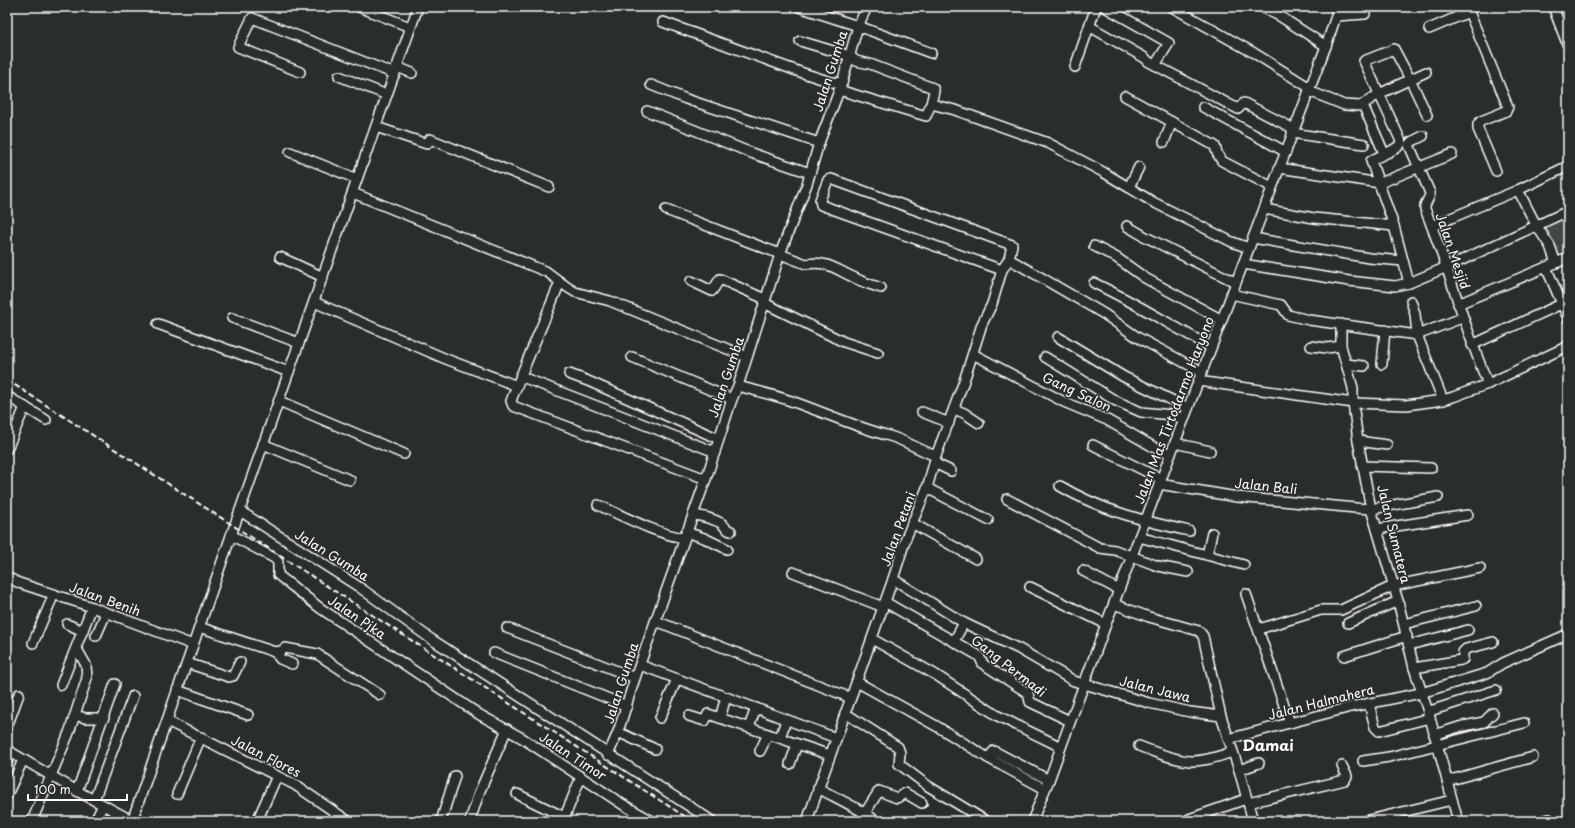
<svg xmlns="http://www.w3.org/2000/svg" width="1575" height="828" viewBox="0 0 1575 828" font-family="'Playpen Sans',sans-serif">
  <defs>
    <pattern id="park-crowns" width="20" height="18" patternUnits="userSpaceOnUse"><rect width="20" height="18" fill="#414445"/><path d="M2 6a3 3 0 1 1 6 0M12 15a3 3 0 1 1 6 0" fill="none" stroke="#5e6061"/></pattern>
  </defs>
  <rect width="100%" height="100%" fill="#2a2d2e"/>
  <filter id="ink" filterUnits="userSpaceOnUse"><feTurbulence type="fractalNoise" baseFrequency=".025" numOctaves="2"/><feDisplacementMap in="SourceGraphic" scale="8" xChannelSelector="R" yChannelSelector="G"/><feConvolveMatrix kernelMatrix="1 2 1 2 8 2 1 2 1" color-interpolation-filters="sRGB"/></filter>
  <g filter="url(#ink)">
    <polygon fill="url(#park-crowns)" stroke="#a0a2a2" points="1568,214 1568,257 1561,260 1545,224"/>
    <g fill="none" stroke-linecap="round" stroke-linejoin="round">
      <g stroke="#fff" stroke-width="12">
        <g id="minor">
          <polyline points="359,7 410,27"/>
          <polyline points="799,7 858,26 931,53"/>
          <polyline points="1105,7 1169,43 1155,65 1238,109 1244,103 1294,129"/>
          <polyline points="1172,7 1254,53 1310,88"/>
          <polyline points="1262,7 1281,17 1326,46"/>
          <polyline points="1467,7 1508,107 1506,111 1481,121 1478,124 1478,129 1496,171"/>
          <polyline points="1553,7 1568,46"/>
          <polyline points="1336,16 1365,14"/>
          <polyline points="663,22 800,72 831,82 842,83"/>
          <polyline points="1089,26 1145,58 1149,62 1155,65"/>
          <polyline points="1429,29 1469,12"/>
          <polyline points="800,41 850,56 856,61 870,64 933,88 934,91 931,104 955,110 1048,143 1103,172 1153,202 1232,242 1249,248"/>
          <polyline points="397,67 412,73"/>
          <polyline points="1075,67 1096,7"/>
          <polyline points="300,72 238,47 252,18 395,74"/>
          <polyline points="339,76 387,95"/>
          <polyline points="651,85 686,99 819,143"/>
          <polyline points="839,90 926,116 931,104"/>
          <polyline points="1309,91 1344,105 1360,106 1379,94 1426,72"/>
          <polyline points="1125,96 1215,146 1217,153 1222,161 1272,187"/>
          <polyline points="1363,105 1384,153"/>
          <polyline points="1203,107 1286,152"/>
          <polyline points="647,111 754,154 810,173"/>
          <path d="M 1427,115 L 1410,79 L 1394,49 L 1364,61 L 1400,139 L 1401,143 C 1397,151 1379,155 1371,161 L 1394,226 L 1409,283 L 1447,267 L 1568,211"/>
          <polyline points="376,127 427,144 430,139 549,187"/>
          <polyline points="1292,133 1364,144"/>
          <path d="M 1423,136 L 1411,142 L 1409,145 L 1430,193 C 1430,199 1424,202 1425,209 C 1448,266 1464,326 1488,384"/>
          <polyline points="1164,142 1172,122"/>
          <polyline points="290,152 357,179"/>
          <polyline points="1279,168 1380,183 1452,154"/>
          <polyline points="1129,187 1139,167"/>
          <polyline points="1518,190 1536,225 1550,246 1556,263"/>
          <polyline points="353,193 547,272 567,287 575,292 610,301 747,357"/>
          <polyline points="1264,209 1314,218 1394,226"/>
          <path d="M 666,210 L 806,264 C 828,260 838,271 857,279 C 864,283 873,285 881,288"/>
          <polyline points="1127,226 1144,236 1235,282"/>
          <polyline points="1432,226 1518,190 1568,166"/>
          <polyline points="1253,238 1369,258 1403,261"/>
          <polyline points="1094,246 1117,258 1145,278 1222,320"/>
          <polyline points="280,257 323,277"/>
          <polyline points="1009,259 1104,314 1137,337 1202,372"/>
          <polyline points="1243,264 1349,281 1395,286 1409,283"/>
          <polyline points="1546,267 1568,318"/>
          <polyline points="691,281 712,291 720,279 765,299"/>
          <path d="M 560,282 C 544,322 526,361 511,401 L 513,406 L 706,479"/>
          <path d="M 1094,283 C 1134,302 1172,326 1211,347"/>
          <polyline points="1231,294 1276,304 1281,305 1288,315 1309,320 1417,335 1462,318"/>
          <polyline points="1411,301 1415,314 1417,335 1443,400"/>
          <polyline points="314,302 446,359 517,386"/>
          <polyline points="764,303 844,342 878,353"/>
          <polyline points="1458,304 1568,258"/>
          <polyline points="232,318 299,343"/>
          <polyline points="158,324 289,372"/>
          <polyline points="1341,324 1341,346 1353,388 1353,403 1358,441 1371,509 1398,601 1414,668 1430,718 1458,821"/>
          <polyline points="1058,337 1124,377 1188,408"/>
          <polyline points="1472,345 1568,301"/>
          <polyline points="1311,346 1327,348 1341,346"/>
          <polyline points="973,354 1064,402 1107,420 1157,449 1171,454"/>
          <polyline points="632,357 732,399"/>
          <polyline points="1045,357 1116,401 1141,412 1172,415 1184,419"/>
          <polyline points="1346,364 1364,366"/>
          <polyline points="1382,364 1385,330"/>
          <polyline points="569,374 588,381 719,439"/>
          <polyline points="522,377 715,452"/>
          <polyline points="1198,381 1353,403 1406,405 1443,400 1453,397 1488,384 1568,346"/>
          <path d="M 738,386 C 756,391 774,395 791,401 C 823,412 853,426 886,435 C 903,439 919,450 936,456"/>
          <polyline points="7,396 46,420"/>
          <polyline points="279,401 404,454"/>
          <polyline points="954,409 964,413 979,423"/>
          <polyline points="922,412 949,423"/>
          <polyline points="1358,441 1387,445"/>
          <polyline points="1175,443 1210,451"/>
          <polyline points="263,444 350,480"/>
          <polyline points="1093,445 1161,479"/>
          <polyline points="7,449 25,407"/>
          <polyline points="934,463 951,471"/>
          <polyline points="1362,466 1431,468"/>
          <polyline points="1159,484 1237,497 1356,508 1371,509 1438,497"/>
          <path d="M 1060,486 C 1100,510 1144,521 1189,531"/>
          <polyline points="927,488 988,520"/>
          <polyline points="1007,499 1100,548 1115,550 1158,566 1188,572"/>
          <path d="M 598,505 C 626,517 654,533 684,538"/>
          <polyline points="240,511 359,587 431,639 712,821"/>
          <path d="M 693,515 C 702,516 713,519 721,523 C 725,526 726,530 731,531"/>
          <polyline points="912,523 976,559"/>
          <polyline points="1377,529 1468,515"/>
          <polyline points="686,532 704,538 727,549"/>
          <polyline points="231,535 274,558 278,562 278,575 320,608 480,715 522,738 622,804 652,821"/>
          <polyline points="1139,537 1244,565"/>
          <polyline points="1207,555 1212,533"/>
          <polyline points="1083,571 1119,590"/>
          <polyline points="793,572 883,607"/>
          <polyline points="7,577 19,583 92,607 193,645"/>
          <polyline points="893,579 964,623 1019,649 1074,681 1149,703 1190,712 1221,716 1239,770 1253,821"/>
          <polyline points="1030,587 1106,624"/>
          <polyline points="1246,594 1290,723"/>
          <polyline points="885,602 979,656 983,664 1028,693 1030,702 1070,721"/>
          <polyline points="1114,604 1149,617 1199,631 1203,636 1221,716"/>
          <polyline points="656,621 851,698"/>
          <polyline points="1348,623 1398,601"/>
          <polyline points="67,624 83,631"/>
          <polyline points="1404,624 1476,606"/>
          <polyline points="199,627 275,652 281,651 285,648 317,654 380,695"/>
          <polyline points="507,628 635,678"/>
          <polyline points="1259,629 1321,610 1341,610 1393,586 1480,568"/>
          <polyline points="96,636 106,613"/>
          <polyline points="872,639 936,675 998,716 1061,747"/>
          <polyline points="954,641 964,623"/>
          <polyline points="33,643 54,594"/>
          <polyline points="1409,645 1468,630"/>
          <polyline points="275,652 280,659 292,664"/>
          <polyline points="494,653 627,706"/>
          <polyline points="1344,656 1407,636"/>
          <polyline points="187,663 229,677 233,676 240,662"/>
          <polyline points="640,665 836,738"/>
          <polyline points="1414,668 1461,660 1463,659 1463,652 1466,649 1493,642"/>
          <polyline points="857,682 938,727 988,758 1045,789"/>
          <polyline points="61,685 92,607"/>
          <polyline points="177,690 248,715"/>
          <polyline points="726,697 720,718 830,755"/>
          <polyline points="1369,704 1375,727 1379,731 1430,718"/>
          <polyline points="845,713 898,747 900,753 899,764 928,786 986,821"/>
          <polyline points="1428,714 1433,710 1496,690"/>
          <polyline points="75,715 85,718 104,718"/>
          <polyline points="689,716 705,721 708,714 720,718"/>
          <polyline points="660,718 677,679"/>
          <polyline points="167,721 295,785 348,821"/>
          <polyline points="7,727 19,694"/>
          <polyline points="749,727 756,708"/>
          <polyline points="618,732 655,749"/>
          <polyline points="1434,735 1459,727 1484,722 1493,713"/>
          <polyline points="780,738 786,720"/>
          <polyline points="1228,739 1351,707 1421,693 1487,673 1503,663 1568,634"/>
          <path d="M 1139,746 C 1154,752 1174,760 1190,761 C 1204,762 1219,756 1233,752"/>
          <polyline points="7,750 77,791 133,821"/>
          <polyline points="760,751 768,734"/>
          <polyline points="608,755 618,732 635,678 708,473 732,399 738,386 780,254 807,184 819,143 842,83 858,26 867,7"/>
          <polyline points="988,758 994,751 1049,780"/>
          <polyline points="1363,761 1389,757 1524,723"/>
          <polyline points="7,762 11,752"/>
          <polyline points="790,764 797,744"/>
          <polyline points="1239,770 1259,763"/>
          <polyline points="1447,781 1533,757"/>
          <path d="M 818,788 C 838,799 859,808 876,821"/>
          <polyline points="77,791 115,684"/>
          <polyline points="177,794 201,737"/>
          <polyline points="517,794 564,817"/>
          <polyline points="7,795 23,760"/>
          <polyline points="94,800 133,696"/>
          <polyline points="1248,803 1345,780 1347,776 1342,766"/>
          <polyline points="1189,819 1246,799"/>
          <polyline points="32,821 69,733 87,678 86,665 77,649"/>
          <polyline points="95,821 103,805"/>
          <polyline points="132,821 234,527 418,7"/>
          <polyline points="257,821 277,776"/>
          <polyline points="441,821 455,776"/>
          <polyline points="470,821 479,793 507,729"/>
          <polyline points="563,821 581,777"/>
          <polyline points="807,821 893,579 906,538 927,488 936,456 964,381 982,324 992,304 1002,270 1009,259 1012,245 831,179 828,180 820,200 821,205 1002,270"/>
          <polyline points="861,821 865,813 879,791 897,798 905,793 922,803"/>
          <polyline points="1032,821 1049,780 1106,624 1326,46 1336,16 1337,7"/>
          <polyline points="1365,821 1452,800"/>
          <polyline points="1541,821 1549,819"/>
        </g>
      </g>
      <use href="#minor" stroke="#2a2d2e" stroke-width="9"/>
      <polyline stroke="#fff" stroke-width="2" stroke-dasharray="6 3" stroke-linecap="butt" points="7,380 692,821"/>
    </g>
  </g>
  <g text-anchor="middle" stroke-width="3" stroke-linejoin="round" paint-order="stroke">
    <g font-size="13" fill="#fff" stroke="#2a2d2e">
      <text transform="translate(830 71) rotate(-72)" y="5">Jalan Gumba</text>
      <text transform="translate(1453 251) rotate(71)" y="5">Jalan Mesjid</text>
      <text transform="translate(726 377) rotate(-71)" y="5">Jalan Gumba</text>
      <text transform="translate(1077 392) rotate(25)" y="5">Gang Salon</text>
      <text transform="translate(1174 410) rotate(-69)" y="5">Jalan Mas Tirtodarmo Haryono</text>
      <text transform="translate(1266 486) rotate(6)" y="5">Jalan Bali</text>
      <text transform="translate(898 529) rotate(-70)" y="5">Jalan Petani</text>
      <text transform="translate(1394 534) rotate(76)" y="5">Jalan Sumatera</text>
      <text transform="translate(332 555) rotate(32)" y="5">Jalan Gumba</text>
      <text transform="translate(105 599) rotate(20)" y="5">Jalan Benih</text>
      <text transform="translate(357 617) rotate(34)" y="5">Jalan Pjka</text>
      <text transform="translate(1009 666) rotate(38)" y="5">Gang Permadi</text>
      <text transform="translate(621 683) rotate(-72)" y="5">Jalan Gumba</text>
      <text transform="translate(1155 689) rotate(14)" y="5">Jalan Jawa</text>
      <text transform="translate(1321 702) rotate(-14)" y="5">Jalan Halmahera</text>
      <text transform="translate(266 756) rotate(27)" y="5">Jalan Flores</text>
      <text transform="translate(573 756) rotate(33)" y="5">Jalan Timor</text>
    </g>
    <g font-size="15" font-weight="bold" fill="#fff" stroke="#2a2d2e">
      <text x="1268" y="751">Damai</text>
    </g>
  </g>
  <rect width="1575" height="828" fill="none" stroke="#2a2d2e" stroke-width="24"/>
  <rect x="12" y="12" width="1551" height="804" fill="none" stroke="#fff" stroke-width="1.5" filter="url(#ink)"/>
  <path d="M28 794v6h99v-6" fill="none" stroke="#ffffff" stroke-width="2"/>
  <text x="34" y="794" font-size="12" fill="#ffffff" stroke="#2a2d2e" stroke-width="3" paint-order="stroke">100 m</text>
</svg>
